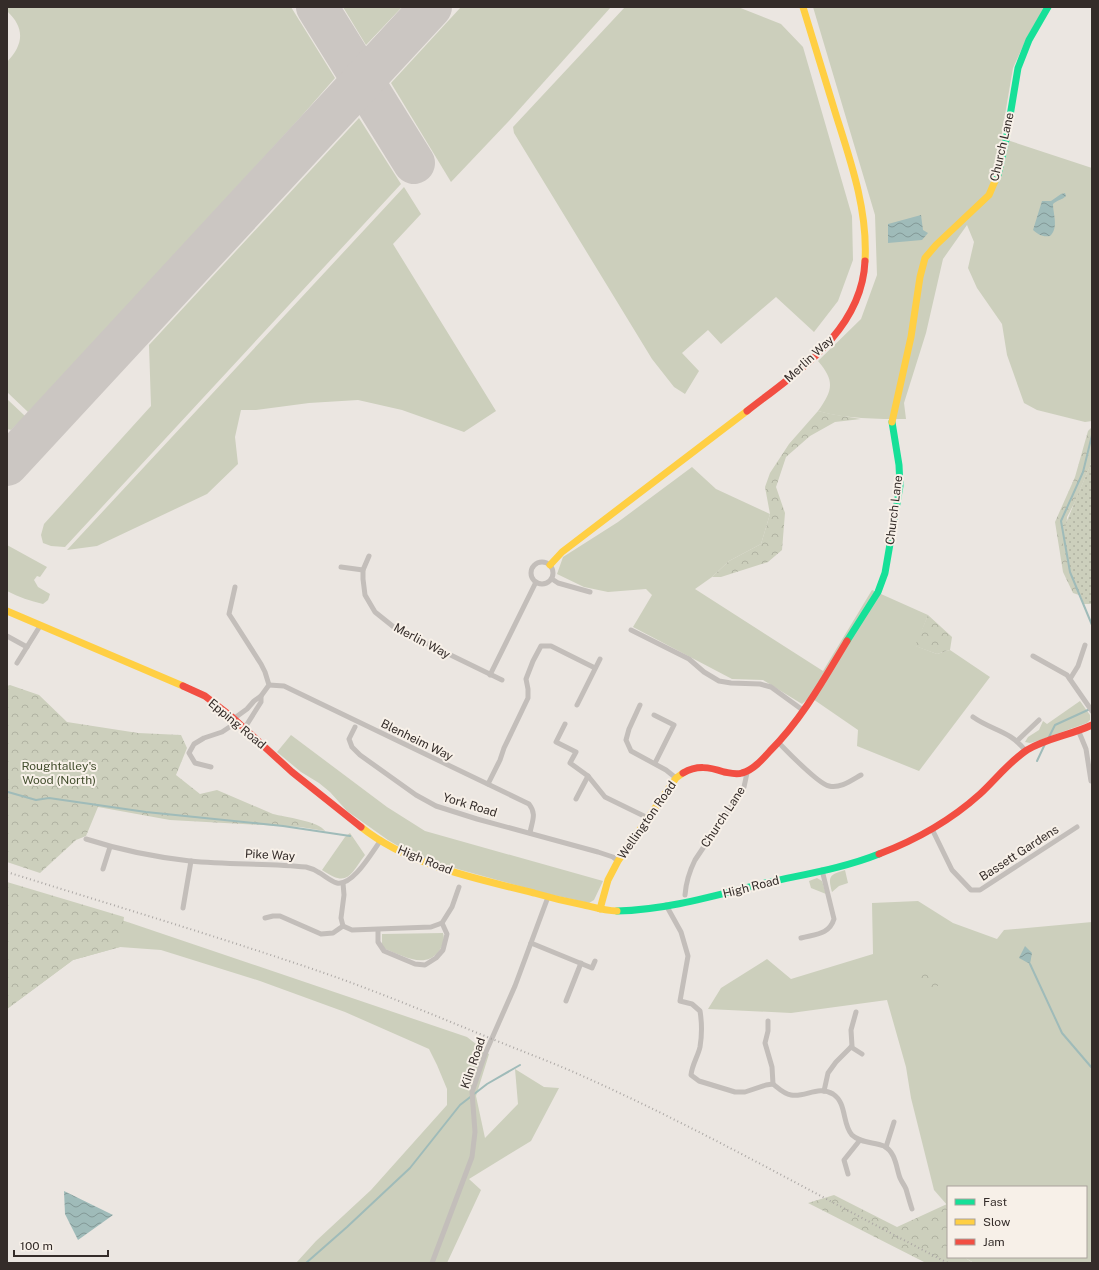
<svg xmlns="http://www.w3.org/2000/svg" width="1099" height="1270" viewBox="0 0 1099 1270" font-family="'Public Sans',sans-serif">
  <defs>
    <pattern id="forest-crowns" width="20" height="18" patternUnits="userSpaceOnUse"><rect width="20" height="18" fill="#cccfbc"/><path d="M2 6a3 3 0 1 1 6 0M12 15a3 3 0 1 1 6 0" fill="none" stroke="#b0b2a2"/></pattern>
    <pattern id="garden-dots" width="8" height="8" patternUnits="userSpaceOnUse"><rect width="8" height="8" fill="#cccfbc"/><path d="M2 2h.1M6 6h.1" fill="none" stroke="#b0b2a2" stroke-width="1.8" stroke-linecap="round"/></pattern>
    <pattern id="water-waves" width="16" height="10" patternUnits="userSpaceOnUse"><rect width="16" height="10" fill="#9fbbb9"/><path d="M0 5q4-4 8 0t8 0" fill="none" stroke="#829896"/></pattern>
  </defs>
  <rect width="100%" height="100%" fill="#ebe6e1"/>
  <g fill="#cccfbc">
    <path d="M 7,7 L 291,7 L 335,78 L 299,119 L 65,374 L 28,412 L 7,392 L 7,62 C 24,44 25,28 7,11 Z"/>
    <polygon points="343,7 402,7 366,45"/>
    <polygon points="461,7 611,7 507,123 451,182 391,83"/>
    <polygon points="625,7 738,7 781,24 803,47 852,216 853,260 838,301 814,332 776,297 721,344 708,330 682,353 699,371 685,394 674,387 652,359 514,133 513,127"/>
    <path d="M 813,7 L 1045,7 L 1028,35 L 1013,68 L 1001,138 L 1092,168 L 1092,421 L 1085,422 L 1037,410 L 1024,403 L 1007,355 L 1002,324 L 977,288 L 968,268 L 974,242 L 967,225 L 943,259 L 926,333 L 904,403 L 906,419 C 876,419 847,419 818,411 C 833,390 835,381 818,361 L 861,319 L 877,275 L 875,215 Z"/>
    <polygon points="359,118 401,184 65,547 51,546 43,543 41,535 44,524 151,406 149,345"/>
    <polygon points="404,187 421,214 393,244 496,411 464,432 402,410 358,400 309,403 256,410 241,410 235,437 238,464 207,494 97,546 67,550"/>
    <polygon points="7,399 25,416 11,430 7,429"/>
    <polygon points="692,467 716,489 770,514 761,544 729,561 712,577 695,589 823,671 872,590 928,615 916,646 937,654 950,650 990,677 919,771 857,746 858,730 810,697 802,704 763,680 732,679 633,627 652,595 646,589 608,592 584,587 557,574 563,557 618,522"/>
    <path d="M 7,545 L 47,567 L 40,577 L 37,576 L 34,580 L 38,587 L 50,594 L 48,600 L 43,604 C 30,601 19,597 7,591 Z"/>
    <polygon points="1080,701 1090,715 1090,720 1087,723 1037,741 1030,743 1025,742 1028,737 1039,730 1043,721 1047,724"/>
    <polygon points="291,735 387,807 425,831 603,881 594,900 589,903 548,894 461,870 425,859 405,850 388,840 347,811 330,792 319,783 301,772 277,752"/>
    <path d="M 350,833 L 365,855 C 350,875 348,888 322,870 L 345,837 Z"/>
    <path d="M 845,870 L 848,883 L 839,886 L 832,892 C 828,876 829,875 845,870 Z"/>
    <polygon points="817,878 822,881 826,894 811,888 809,881"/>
    <polygon points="918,901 953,923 997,939 1004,930 1092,922 1092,1263 974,1263 967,1259 966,1257 1086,1257 1086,1187 948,1187 948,1206 934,1190 911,1098 906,1067 887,1000 791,1013 708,1009 721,988 767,959 791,979 873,954 872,903"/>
    <polygon points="101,913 467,1037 489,1054 476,1096 485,1138 518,1104 515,1069 544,1087 559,1088 531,1141 469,1179 481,1190 447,1263 296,1263 316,1241 371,1190 447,1105 447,1089 437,1065 429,1049 345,1012 260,981 161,950 120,947 73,960 7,1009 7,981"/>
    <path d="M 443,933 C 445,939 443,946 439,951 C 425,970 402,955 385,949 L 382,945 L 382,934 Z"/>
  </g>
  <g fill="url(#forest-crowns)">
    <polygon points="818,411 831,414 861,419 835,422 810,436 786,457 776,487 785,513 782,550 768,562 721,577 712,577 729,561 761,544 770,514 765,487 770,473 789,444"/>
    <polygon points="1092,427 1092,461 1075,502 1067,517 1065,543 1079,585 1079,595 1073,593 1063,572 1055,522 1075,477 1088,431"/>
    <polygon points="928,615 952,637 950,650 937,654 915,646"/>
    <path d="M 10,685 L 39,695 L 67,722 L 138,733 L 181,735 L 187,748 L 176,775 L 200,794 L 217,790 L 273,814 C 284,817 319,821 325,831 L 300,827 L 170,820 L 98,807 L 86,836 L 76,840 L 40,873 L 7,862 L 7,686 Z"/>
    <polygon points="7,882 124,917 120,947 73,960 7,1009"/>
    <polygon points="936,971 940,975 941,983 938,986 926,988 920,984 919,973"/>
    <polygon points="834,1195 897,1227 947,1204 948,1257 966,1257 967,1259 973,1263 926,1263 808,1203"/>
  </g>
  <polygon fill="url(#garden-dots)" points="1092,461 1092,604 1084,604 1067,564 1063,543 1066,523"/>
  <g fill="url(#water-waves)">
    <path d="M 1065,193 L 1066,196 C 1062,200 1057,200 1053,204 C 1053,214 1059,228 1050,236 C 1042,237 1039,235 1033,230 L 1042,201 L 1051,201 L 1061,194 Z"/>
    <polygon points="921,215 923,230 928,233 922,240 888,243 888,224"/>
    <polygon points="1025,946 1032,953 1030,964 1019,958"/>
    <polygon points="64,1191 113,1215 78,1240 65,1214"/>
  </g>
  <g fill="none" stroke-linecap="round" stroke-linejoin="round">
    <g stroke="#9fbbb9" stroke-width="2">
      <polyline points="1092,435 1083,472 1061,521 1070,572 1092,625"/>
      <polyline points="1048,739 1055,725 1090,709"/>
      <polyline points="1037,761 1045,744"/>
      <polyline points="7,793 8,792 36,800 49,798 146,812 283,826 350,836"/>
      <polyline points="1030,964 1062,1033 1092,1068"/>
      <polyline points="306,1263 347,1227 410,1168 460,1105 487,1084 520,1065"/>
    </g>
    <g stroke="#cbc6c2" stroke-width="42">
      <polyline points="317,7 414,163"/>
      <polyline points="7,465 431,7"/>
    </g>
    <g stroke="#c3beba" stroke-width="5">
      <polyline points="369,556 363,570 363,579 365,595 375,612 395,628 502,680"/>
      <circle cx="542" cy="573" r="11"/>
      <polyline points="341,567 363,570"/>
      <polyline points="552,579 558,583 590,592"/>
      <polyline points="631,630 689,659 704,672 719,681 731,683 760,684 771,687 804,711"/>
      <polyline points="7,636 27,647"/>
      <polyline points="1033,656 1067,675 1092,711"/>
      <polyline points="17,663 40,626"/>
      <polyline points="490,675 536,582"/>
      <polyline points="1070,679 1078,666 1085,645"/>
      <path d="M 269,685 L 284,686 L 529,804 C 537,814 532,821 530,833"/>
      <polyline points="577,705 600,659"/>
      <polyline points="640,705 629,729 626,740 631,751 666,770 676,778"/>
      <polyline points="654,715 674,725 655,763"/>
      <polyline points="232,717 236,717 247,709 254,701 261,696 269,685 265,672 261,664 229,614 235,587"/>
      <path d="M 973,717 C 993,731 1009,730 1026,751"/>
      <polyline points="565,724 556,742 576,752 570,763 588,776 605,797 648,818"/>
      <polyline points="355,727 349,739 352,747 360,755 416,795 436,806 477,819 598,852 613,857 618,861"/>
      <polyline points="244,729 261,702 261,696"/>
      <polyline points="1079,732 1086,749 1091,781"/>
      <polyline points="1017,741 1039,720"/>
      <path d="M 778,742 C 788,752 818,784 829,786 C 840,789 852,780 861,775"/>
      <polyline points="211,767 195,763 189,753 194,744 204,738 222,732 237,722"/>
      <polyline points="488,784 500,760 504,748 528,698 528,689 526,679 533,661 541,646 551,646 595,668"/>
      <polyline points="576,799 588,776"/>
      <polyline points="932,829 952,870 971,890 980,890 1077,827"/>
      <path d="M 86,839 C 120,850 155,857 190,861 C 229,865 268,863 306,867 C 310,868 315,870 318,872 C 324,875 330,881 337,883 C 353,886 372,852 381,840"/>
      <polyline points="103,869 110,847"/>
      <polyline points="343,883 344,895 341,918 343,926 352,930 431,927 442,923 452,907 459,887"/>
      <path d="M 685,895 C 686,882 689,872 695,860 L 744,787 L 747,773"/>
      <path d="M 666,905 L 681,932 L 688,956 L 680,1001 L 692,1004 L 700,1011 C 702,1023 702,1035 700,1047 C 698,1056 692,1065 691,1075 L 699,1081 L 735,1092 L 745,1092 L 766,1085 L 773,1084 C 778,1088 784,1094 791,1095 C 805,1098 818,1085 833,1094 C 847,1103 842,1124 852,1135 C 860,1143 874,1142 884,1146 C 895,1152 896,1165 899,1175 C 900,1180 904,1184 906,1189 C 908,1196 910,1203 912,1209"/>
      <polyline points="183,908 191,861"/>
      <polyline points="265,918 273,916 280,916 321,934 333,933 343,926"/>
      <polyline points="378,930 378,942 384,951 415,964 425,965 436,958 443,950 447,934 442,923"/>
      <path d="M 801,938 C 815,934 829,935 834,919 L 822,870"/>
      <polyline points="531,943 592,968 595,961"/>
      <polyline points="566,1001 581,963"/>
      <polyline points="768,1021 768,1031 765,1043 772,1067 773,1084"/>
      <polyline points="851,1047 862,1054"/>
      <polyline points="824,1091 828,1073 836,1062 852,1046 851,1030 856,1012"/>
      <polyline points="886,1147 894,1122"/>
      <polyline points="848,1174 844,1160 860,1140"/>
      <polyline points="432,1263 472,1157 475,1132 472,1092 485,1054 515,986 548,897"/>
    </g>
    <g stroke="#16e098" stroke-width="7">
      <polyline points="995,181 998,175 1006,140 1018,68 1029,40 1048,7"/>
      <polyline points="847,641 878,592 885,573 900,486 899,465 892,422"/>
      <path d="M 617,911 C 669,910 720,894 770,882 C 806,874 844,868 879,854"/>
    </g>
    <g stroke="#ffcf43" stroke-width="7">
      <path d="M 803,7 C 814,43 825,79 836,115 C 851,162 868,211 865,261"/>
      <polyline points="892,422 911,337 920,277 925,258 936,245 989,195 995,181"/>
      <polyline points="550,565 562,552 747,411"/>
      <polyline points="7,611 183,686"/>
      <path d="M 361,827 C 410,866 475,878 534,893 C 551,898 568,902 584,905 C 596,908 606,911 617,911"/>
      <polyline points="600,909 608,880 618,861 676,778 683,773"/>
    </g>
    <g stroke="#f24e42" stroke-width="7">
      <path d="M 747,411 C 797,372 862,331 865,261"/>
      <polyline points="183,686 205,696 232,717 292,772 361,827"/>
      <path d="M 683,773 C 697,765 709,767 724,772 C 730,773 736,775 742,773 C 753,770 762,760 770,751 C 802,719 824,679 847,641"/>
      <path d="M 879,854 C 916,840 950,821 980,794 C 996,779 1009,762 1027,750 C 1047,738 1071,735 1092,725"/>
    </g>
    <path stroke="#aba7a4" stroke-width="2" stroke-dasharray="1 3" stroke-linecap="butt" d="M 7,872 C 115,906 223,938 330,975 C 386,995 441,1018 497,1041 C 524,1052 551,1062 578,1074 C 704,1130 825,1200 948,1263"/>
  </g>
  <g text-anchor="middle" stroke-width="4" stroke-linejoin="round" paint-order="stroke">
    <g font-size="12" fill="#342c29" stroke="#f7f0e8">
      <text transform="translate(1002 147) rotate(-77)" y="4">Church Lane</text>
      <text transform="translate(809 359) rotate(-43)" y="4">Merlin Way</text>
      <text transform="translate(894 510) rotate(-83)" y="4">Church Lane</text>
      <text transform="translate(422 641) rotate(28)" y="4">Merlin Way</text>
      <text transform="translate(237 724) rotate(40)" y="4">Epping Road</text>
      <text transform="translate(417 740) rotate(26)" y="4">Blenheim Way</text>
      <text transform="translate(470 805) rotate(17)" y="4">York Road</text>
      <text transform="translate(723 817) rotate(-57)" y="4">Church Lane</text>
      <text transform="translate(647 820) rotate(-55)" y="4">Wellington Road</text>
      <text transform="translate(1019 853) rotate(-33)" y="4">Bassett Gardens</text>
      <text transform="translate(270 855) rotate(3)" y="4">Pike Way</text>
      <text transform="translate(425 860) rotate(22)" y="4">High Road</text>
      <text transform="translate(751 887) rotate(-14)" y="4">High Road</text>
      <text transform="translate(473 1063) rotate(-71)" y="4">Kiln Road</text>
    </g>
    <g font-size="12" fill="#444f2f" stroke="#f7f0e8">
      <text x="59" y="770">Roughtalley's<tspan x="59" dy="14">Wood (North)</tspan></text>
    </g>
  </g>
  <rect width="1099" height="1270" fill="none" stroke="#342c29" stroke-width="16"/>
  <rect x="947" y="1186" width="140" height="72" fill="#f7f0e8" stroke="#a9a29c"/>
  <rect x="955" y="1199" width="20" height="6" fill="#16e098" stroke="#a9a29c"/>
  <text x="983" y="1206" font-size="12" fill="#342c29">Fast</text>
  <rect x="955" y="1219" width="20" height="6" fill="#ffcf43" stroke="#a9a29c"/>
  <text x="983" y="1226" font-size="12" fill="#342c29">Slow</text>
  <rect x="955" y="1239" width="20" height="6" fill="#f24e42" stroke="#a9a29c"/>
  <text x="983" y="1246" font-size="12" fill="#342c29">Jam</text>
  <path d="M14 1250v6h94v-6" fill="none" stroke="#342c29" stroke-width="2"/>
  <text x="20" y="1250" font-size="12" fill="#342c29" stroke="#f7f0e8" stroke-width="3" paint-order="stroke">100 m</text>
</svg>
